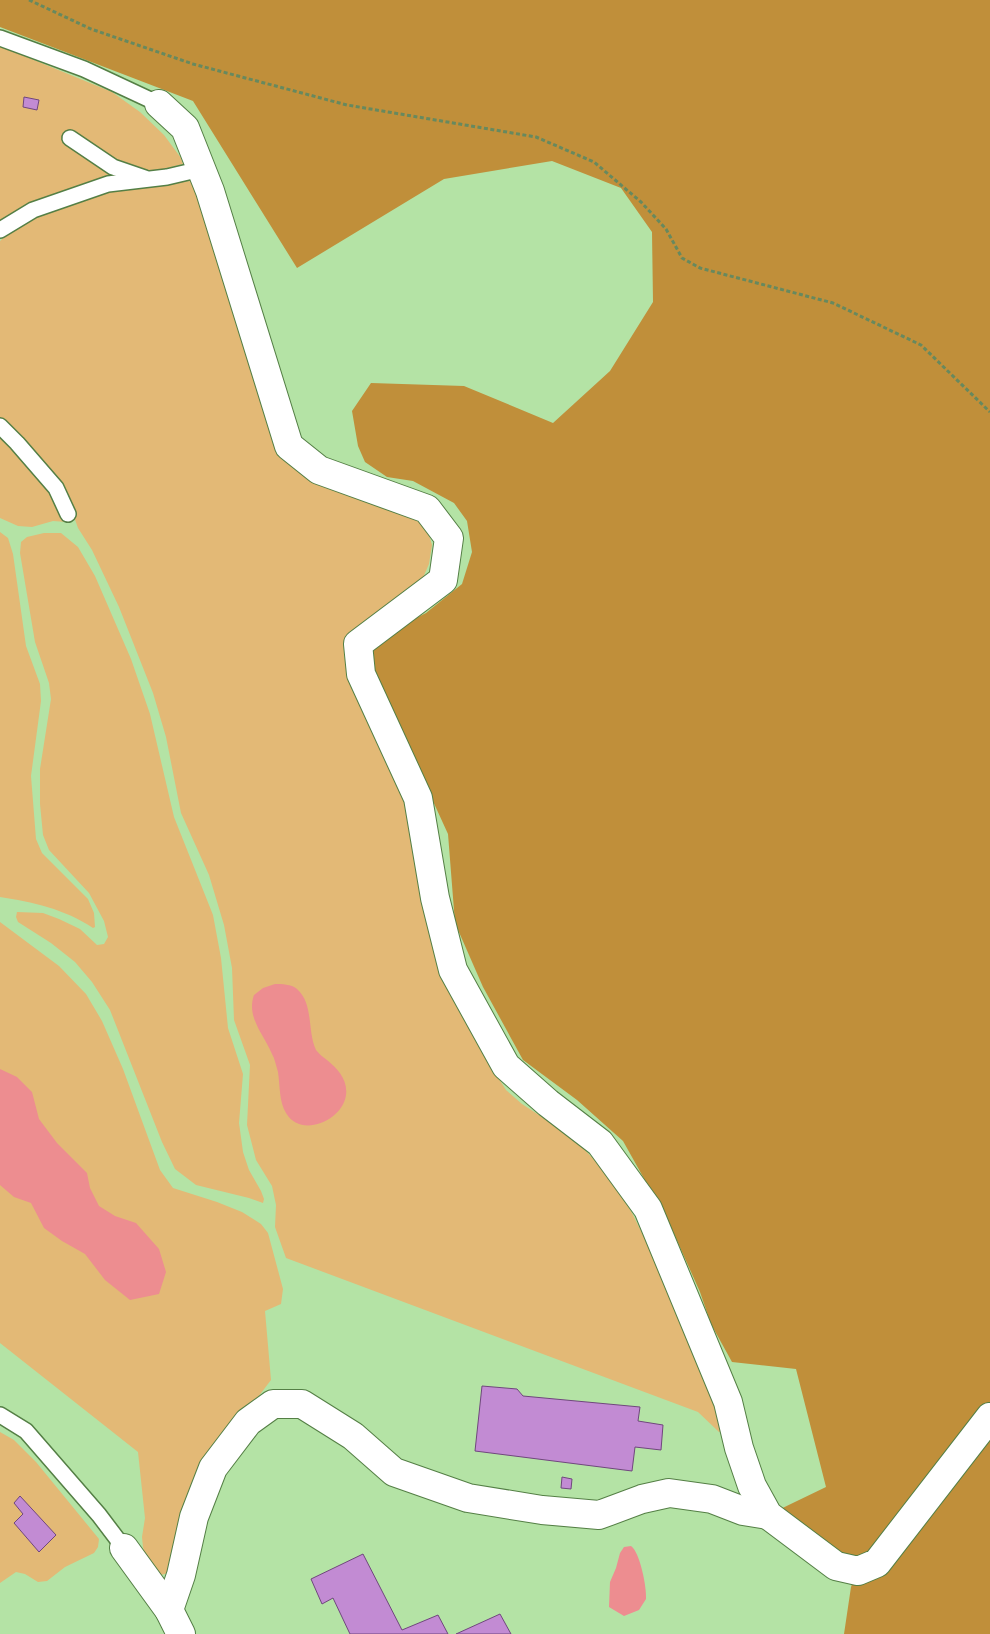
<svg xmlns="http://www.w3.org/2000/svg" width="990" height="1634" viewBox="0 0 990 1634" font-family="Helvetica,sans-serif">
  <rect width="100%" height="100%" fill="#b4e3a5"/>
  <g fill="#e3b976">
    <polygon points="0,46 112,92 140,112 164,135 181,158 183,164 148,173 121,176 0,227"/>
    <polygon points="193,181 285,454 299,472 314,483 416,520 427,528 432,545 429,564 422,580 348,641 344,655 347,670 352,683 363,711 411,809 422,899 429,932 445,973 485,1057 506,1090 522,1104 562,1130 581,1146 608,1174 632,1213 660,1269 691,1337 722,1431 719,1432 698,1412 286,1258 275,1227 276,1205 272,1186 256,1160 247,1125 250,1065 234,1020 232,968 224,925 209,875 181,813 166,737 153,693 119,607 92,550 78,528 68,500 41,459 0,420 0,241 12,230 31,217 107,188 150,183"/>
    <polygon points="0,432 33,464 62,511 67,522 53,521 32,527 18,526 0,518"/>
    <path d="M 0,532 L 8,538 L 13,554 L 26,646 L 40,684 L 41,701 L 31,776 L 36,839 L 42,853 L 88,899 L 94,913 L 95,927 L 93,928 C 65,909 32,902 0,897 Z"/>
    <polygon points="44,533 61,533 78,547 95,576 131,659 150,714 174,817 213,915 221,958 228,1028 243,1074 239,1123 243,1152 249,1170 261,1191 264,1199 263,1203 249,1198 196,1185 175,1169 162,1142 110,1010 92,982 75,962 51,943 18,922 16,917 17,912 43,913 59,919 80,929 97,945 104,944 108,937 104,921 89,893 49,850 43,835 40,804 40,769 51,699 49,683 35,642 20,553 21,542 27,537"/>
    <polygon points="0,922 59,966 86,994 102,1021 123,1069 160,1170 173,1188 217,1202 242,1212 261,1224 268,1233 283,1289 281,1304 265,1311 271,1380 252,1405 172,1572 161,1575 154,1573 147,1563 143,1547 142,1537 145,1518 138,1452 0,1343"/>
    <polygon points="0,1432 14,1440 36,1462 99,1539 98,1547 94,1553 65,1567 47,1581 38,1582 25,1574 16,1572 0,1583"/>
  </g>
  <polygon fill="#c08f3a" points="0,0 990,0 990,1634 844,1634 851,1587 857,1571 768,1515 826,1487 796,1369 732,1362 711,1324 700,1292 670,1225 623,1141 577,1100 523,1060 483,987 455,923 448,834 395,718 373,675 370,652 377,638 426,613 462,584 472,552 467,521 454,503 413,481 387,477 365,462 358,446 352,411 371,383 464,386 553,423 610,371 653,302 652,232 621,188 552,161 444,179 297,268 193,101 0,27"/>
  <g fill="#ed8d90">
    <path d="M 275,984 C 282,984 291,984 297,989 C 314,1004 307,1031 316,1050 C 319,1054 323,1057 327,1060 C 338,1069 348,1080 346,1095 C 343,1120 301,1139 286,1113 C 279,1102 280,1085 278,1072 C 276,1066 275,1059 272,1054 C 264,1035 246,1017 254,995 L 263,988 Z"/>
    <polygon points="0,1069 17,1077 32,1092 39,1119 57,1143 87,1173 90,1188 99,1206 115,1216 136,1223 159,1249 166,1272 159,1294 130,1300 105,1280 85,1254 62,1241 44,1228 31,1203 14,1197 0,1185"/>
    <path d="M 631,1546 C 640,1552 647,1588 646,1599 L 639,1610 L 624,1616 L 609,1607 L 610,1582 L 616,1568 L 620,1553 L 624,1547 Z"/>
  </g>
  <g fill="#c28bd3" stroke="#70477d">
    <polygon points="24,97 39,100 37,110 23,107"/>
    <polygon points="482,1386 517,1389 523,1396 640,1407 638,1421 663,1425 661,1450 635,1447 632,1471 475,1451"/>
    <polygon points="562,1477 572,1479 571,1489 561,1488"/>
    <polygon points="20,1496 56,1535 39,1552 14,1523 23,1514 14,1503"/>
    <polygon points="363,1554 402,1630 438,1615 448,1634 350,1634 333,1598 322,1604 311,1579"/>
    <polygon points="500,1614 511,1634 456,1634"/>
  </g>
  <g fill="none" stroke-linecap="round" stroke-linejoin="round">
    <g stroke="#547f45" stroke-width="18">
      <g id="lane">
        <polyline points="0,38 84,69 159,104"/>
        <polyline points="70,138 113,167 145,178"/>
        <polyline points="0,230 33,210 108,184 167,177 201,169"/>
        <polyline points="0,426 17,443 56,488 68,514"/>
        <polyline points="0,1415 26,1431 99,1515 124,1548"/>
      </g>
    </g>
    <g stroke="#547f45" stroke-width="30">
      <g id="street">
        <polyline points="159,104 185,128 210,191 289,446 319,470 427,509 449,538 443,580 358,644 361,674 418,798 435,898 453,970 506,1066 548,1103 600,1143 648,1209 728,1402 739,1448 752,1486 768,1515 836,1566 858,1571 877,1563 990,1417"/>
        <polyline points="124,1548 169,1610 181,1634"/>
        <polyline points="169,1610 181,1575 194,1517 213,1468 248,1422 273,1404 302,1404 353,1436 394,1472 468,1498 542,1510 599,1515 642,1499 669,1493 712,1499 743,1511 768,1515"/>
      </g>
    </g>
    <polyline stroke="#67895e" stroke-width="3" stroke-dasharray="4 2.5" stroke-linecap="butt" points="29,0 91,29 193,64 347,105 536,137 594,162 641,202 666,229 682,258 700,268 833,303 921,345 990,412"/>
    <use href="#lane" stroke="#fff" stroke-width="15"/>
    <use href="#street" stroke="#fff" stroke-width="28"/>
  </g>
</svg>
